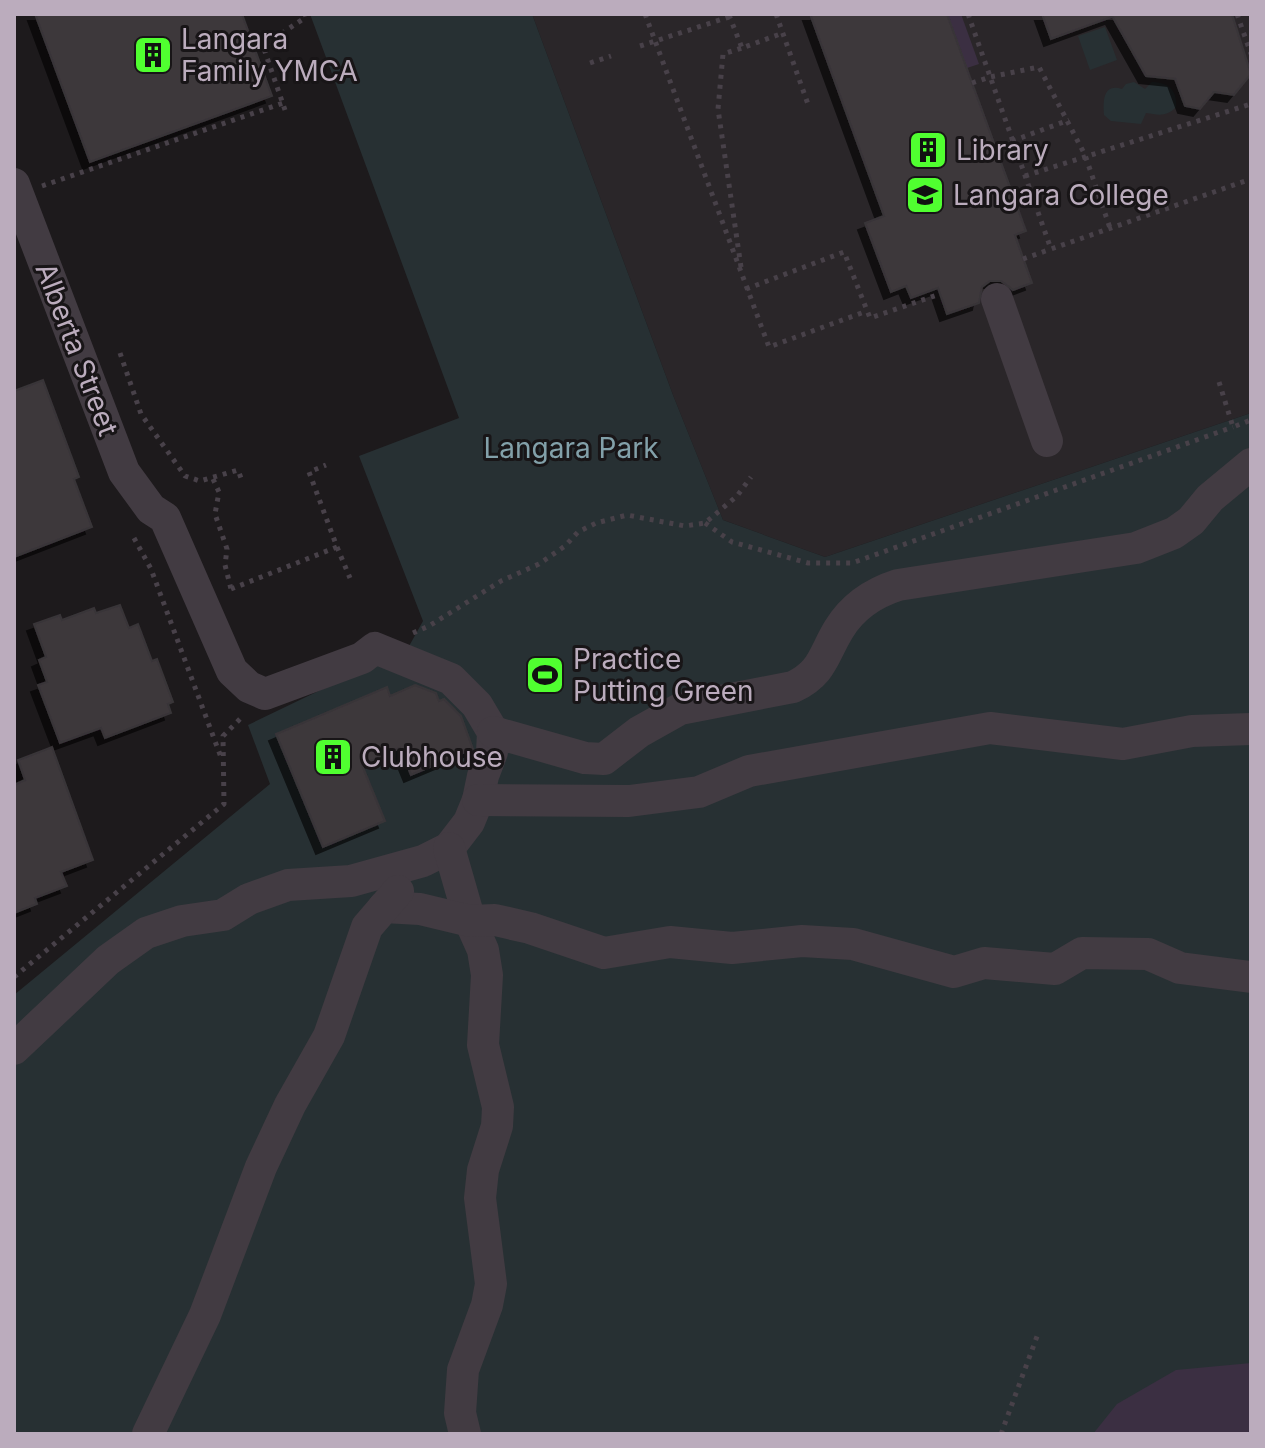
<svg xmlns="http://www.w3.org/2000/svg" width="1265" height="1448" viewBox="0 0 1265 1448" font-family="Inter,sans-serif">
  <defs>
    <filter id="shadow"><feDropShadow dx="-7" dy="7" stdDeviation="0" flood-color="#0009"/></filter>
  </defs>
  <rect width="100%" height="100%" fill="#1d1a1c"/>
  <polygon fill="#2a2629" points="532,14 1251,14 1251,413 825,557 723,520 673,395"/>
  <g fill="#273033">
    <polygon points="310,14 532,14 673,395 723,520 825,557 1251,413 1251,1434 14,1434 14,995 270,784 248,725 408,648 423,621 359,456 459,418"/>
    <polygon points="1105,27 1117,60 1090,70 1078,36"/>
    <path d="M 1134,82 L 1145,89 L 1152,82 C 1169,83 1177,90 1176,107 C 1167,117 1158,115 1146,113 L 1141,124 L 1111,121 L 1104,115 C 1103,101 1103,83 1122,89 L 1126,84 Z"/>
  </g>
  <g fill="#3b2f42">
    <polygon points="947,14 961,14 979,64 967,68"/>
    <polygon points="1251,1363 1251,1434 1093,1434 1117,1404 1176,1370"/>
  </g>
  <g fill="#3c373b" stroke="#393438" stroke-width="2" filter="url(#shadow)">
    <polygon points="35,14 242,14 272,96 90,162"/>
    <polygon points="810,14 947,14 1026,231 1015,235 1032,283 1013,290 1001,281 990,281 982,287 979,303 947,314 938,288 911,298 906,286 891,292 865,223 884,216"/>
    <polygon points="1042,14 1111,14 1112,17 1051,39"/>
    <polygon points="1111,14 1232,14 1251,74 1234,95 1214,92 1200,109 1185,106 1175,79 1146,76"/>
    <polygon points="43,380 79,477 74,479 92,527 14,557 14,391"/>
    <polygon points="120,605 129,628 138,624 152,661 157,659 173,702 168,704 171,713 105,738 101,728 60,743 38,685 47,682 39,660 46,657 34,624 60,615 62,620 94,608 96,613"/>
    <polygon points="415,685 436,693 439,701 444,699 461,716 473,749 411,775 400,748 362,765 385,821 323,847 276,734 387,687 390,696"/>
    <polygon points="52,747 93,860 61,872 67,886 35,898 37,904 14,913 14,785 25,780 18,760"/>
  </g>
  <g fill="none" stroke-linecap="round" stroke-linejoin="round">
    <g stroke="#484149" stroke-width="5" stroke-dasharray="4 6" stroke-linecap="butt">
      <polyline points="645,14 769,347 867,311"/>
      <polyline points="776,14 809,107"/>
      <polyline points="968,14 1051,249 1251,179"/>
      <polyline points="1237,14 1251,54"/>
      <polyline points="729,15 742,48 783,33"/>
      <polyline points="640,46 729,17"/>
      <polyline points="590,63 611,56"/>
      <polyline points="972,83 990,77 1039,67 1085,155 1110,228"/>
      <polyline points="285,110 263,46 306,17 305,14"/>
      <polyline points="1012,141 1069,120"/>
      <polyline points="1025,176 1251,104"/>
      <polyline points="42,186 283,103"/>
      <polyline points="1023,259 1051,249"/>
      <polyline points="741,267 718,109 723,54 742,48"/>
      <polyline points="746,289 844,252 870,318 940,294"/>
      <polyline points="120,353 141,414 185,476 200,481 238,470 241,478"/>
      <polyline points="1219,382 1233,427 1251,420"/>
      <polyline points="213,479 219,492 215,514 227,549 225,565 231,589"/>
      <polyline points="705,523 732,542 808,563 852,563 1233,427"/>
      <polyline points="134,538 151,569 222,760"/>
      <polyline points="337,547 350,578"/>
      <polyline points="231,589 337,547 309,472 326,465"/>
      <polyline points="413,633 429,626 501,581 539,564 565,546 578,532 596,523 627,515 685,526 705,523 737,496 751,477"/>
      <polyline points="14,977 224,804 223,736 244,715"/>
      <polyline points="1001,1434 1039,1331"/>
    </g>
    <g stroke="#423b42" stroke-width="32">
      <polyline points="14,184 124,472 151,509 165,518 232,671 249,687 265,694 362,658 375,648 451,679 477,705 493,732 492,752 483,776 478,800 469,822 449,848 423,861 351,881 288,885 249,899 223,915 182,921 146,933 108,960 14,1049"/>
      <polyline points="997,299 1047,441"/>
      <path d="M 493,732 L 585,758 L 604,759 L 639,732 L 680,709 L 793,687 C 823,673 823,655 839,629 C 853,606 873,593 898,585 L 1136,548 L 1174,533 L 1191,521 L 1210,498 L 1251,464"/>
      <polyline points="478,800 629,801 699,792 749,771 990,728 1123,744 1192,731 1251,729"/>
      <polyline points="449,848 470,921 483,950 487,975 483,1045 498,1107 497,1126 483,1170 480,1198 491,1284 487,1305 463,1370 460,1413 465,1434"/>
      <polyline points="384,907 420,909 470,921 495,920 530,928 604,953 670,942 732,948 802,941 853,944 954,972 984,963 1055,969 1082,953 1148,954 1180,968 1251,977"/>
      <polyline points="148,1434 205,1315 261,1167 290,1105 329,1036 367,927 398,891"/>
    </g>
  </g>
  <defs>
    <g id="building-square" transform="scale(2)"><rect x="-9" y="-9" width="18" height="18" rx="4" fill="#50ff30" stroke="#181517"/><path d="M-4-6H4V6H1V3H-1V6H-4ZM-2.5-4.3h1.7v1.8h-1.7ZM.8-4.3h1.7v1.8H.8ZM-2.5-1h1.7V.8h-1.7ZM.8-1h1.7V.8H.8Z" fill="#111"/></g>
    <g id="university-square" transform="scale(2)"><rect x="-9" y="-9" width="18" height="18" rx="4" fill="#50ff30" stroke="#181517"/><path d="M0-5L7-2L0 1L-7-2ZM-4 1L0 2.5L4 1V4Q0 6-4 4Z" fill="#111"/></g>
    <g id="stadium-square" transform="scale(2)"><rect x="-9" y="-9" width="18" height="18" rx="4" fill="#50ff30" stroke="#181517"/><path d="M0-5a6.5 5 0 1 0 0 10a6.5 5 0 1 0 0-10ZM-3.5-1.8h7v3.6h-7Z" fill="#111"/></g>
  </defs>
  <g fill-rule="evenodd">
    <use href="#building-square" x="153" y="55"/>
    <use href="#building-square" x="928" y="150"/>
    <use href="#university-square" x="925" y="195"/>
    <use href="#stadium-square" x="545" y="675"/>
    <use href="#building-square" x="333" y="757"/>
  </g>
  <g text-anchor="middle" stroke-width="6" stroke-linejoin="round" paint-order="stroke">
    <g font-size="28" fill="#bbacbd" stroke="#181517" text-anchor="start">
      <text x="181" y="49">Langara<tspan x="181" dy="32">Family YMCA</tspan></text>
      <text x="956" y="160">Library</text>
      <text x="953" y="205">Langara College</text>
      <text x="573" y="669">Practice<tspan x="573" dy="32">Putting Green</tspan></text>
      <text x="361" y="767">Clubhouse</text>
    </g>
    <g font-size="28" fill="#bbacbd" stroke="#181517">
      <text transform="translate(77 349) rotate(69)" y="10">Alberta Street</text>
    </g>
    <g font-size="28" fill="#82a0a9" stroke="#181517">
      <text x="571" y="458">Langara Park</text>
    </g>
  </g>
  <rect width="1265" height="1448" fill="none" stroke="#bbacbd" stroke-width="32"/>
</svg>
